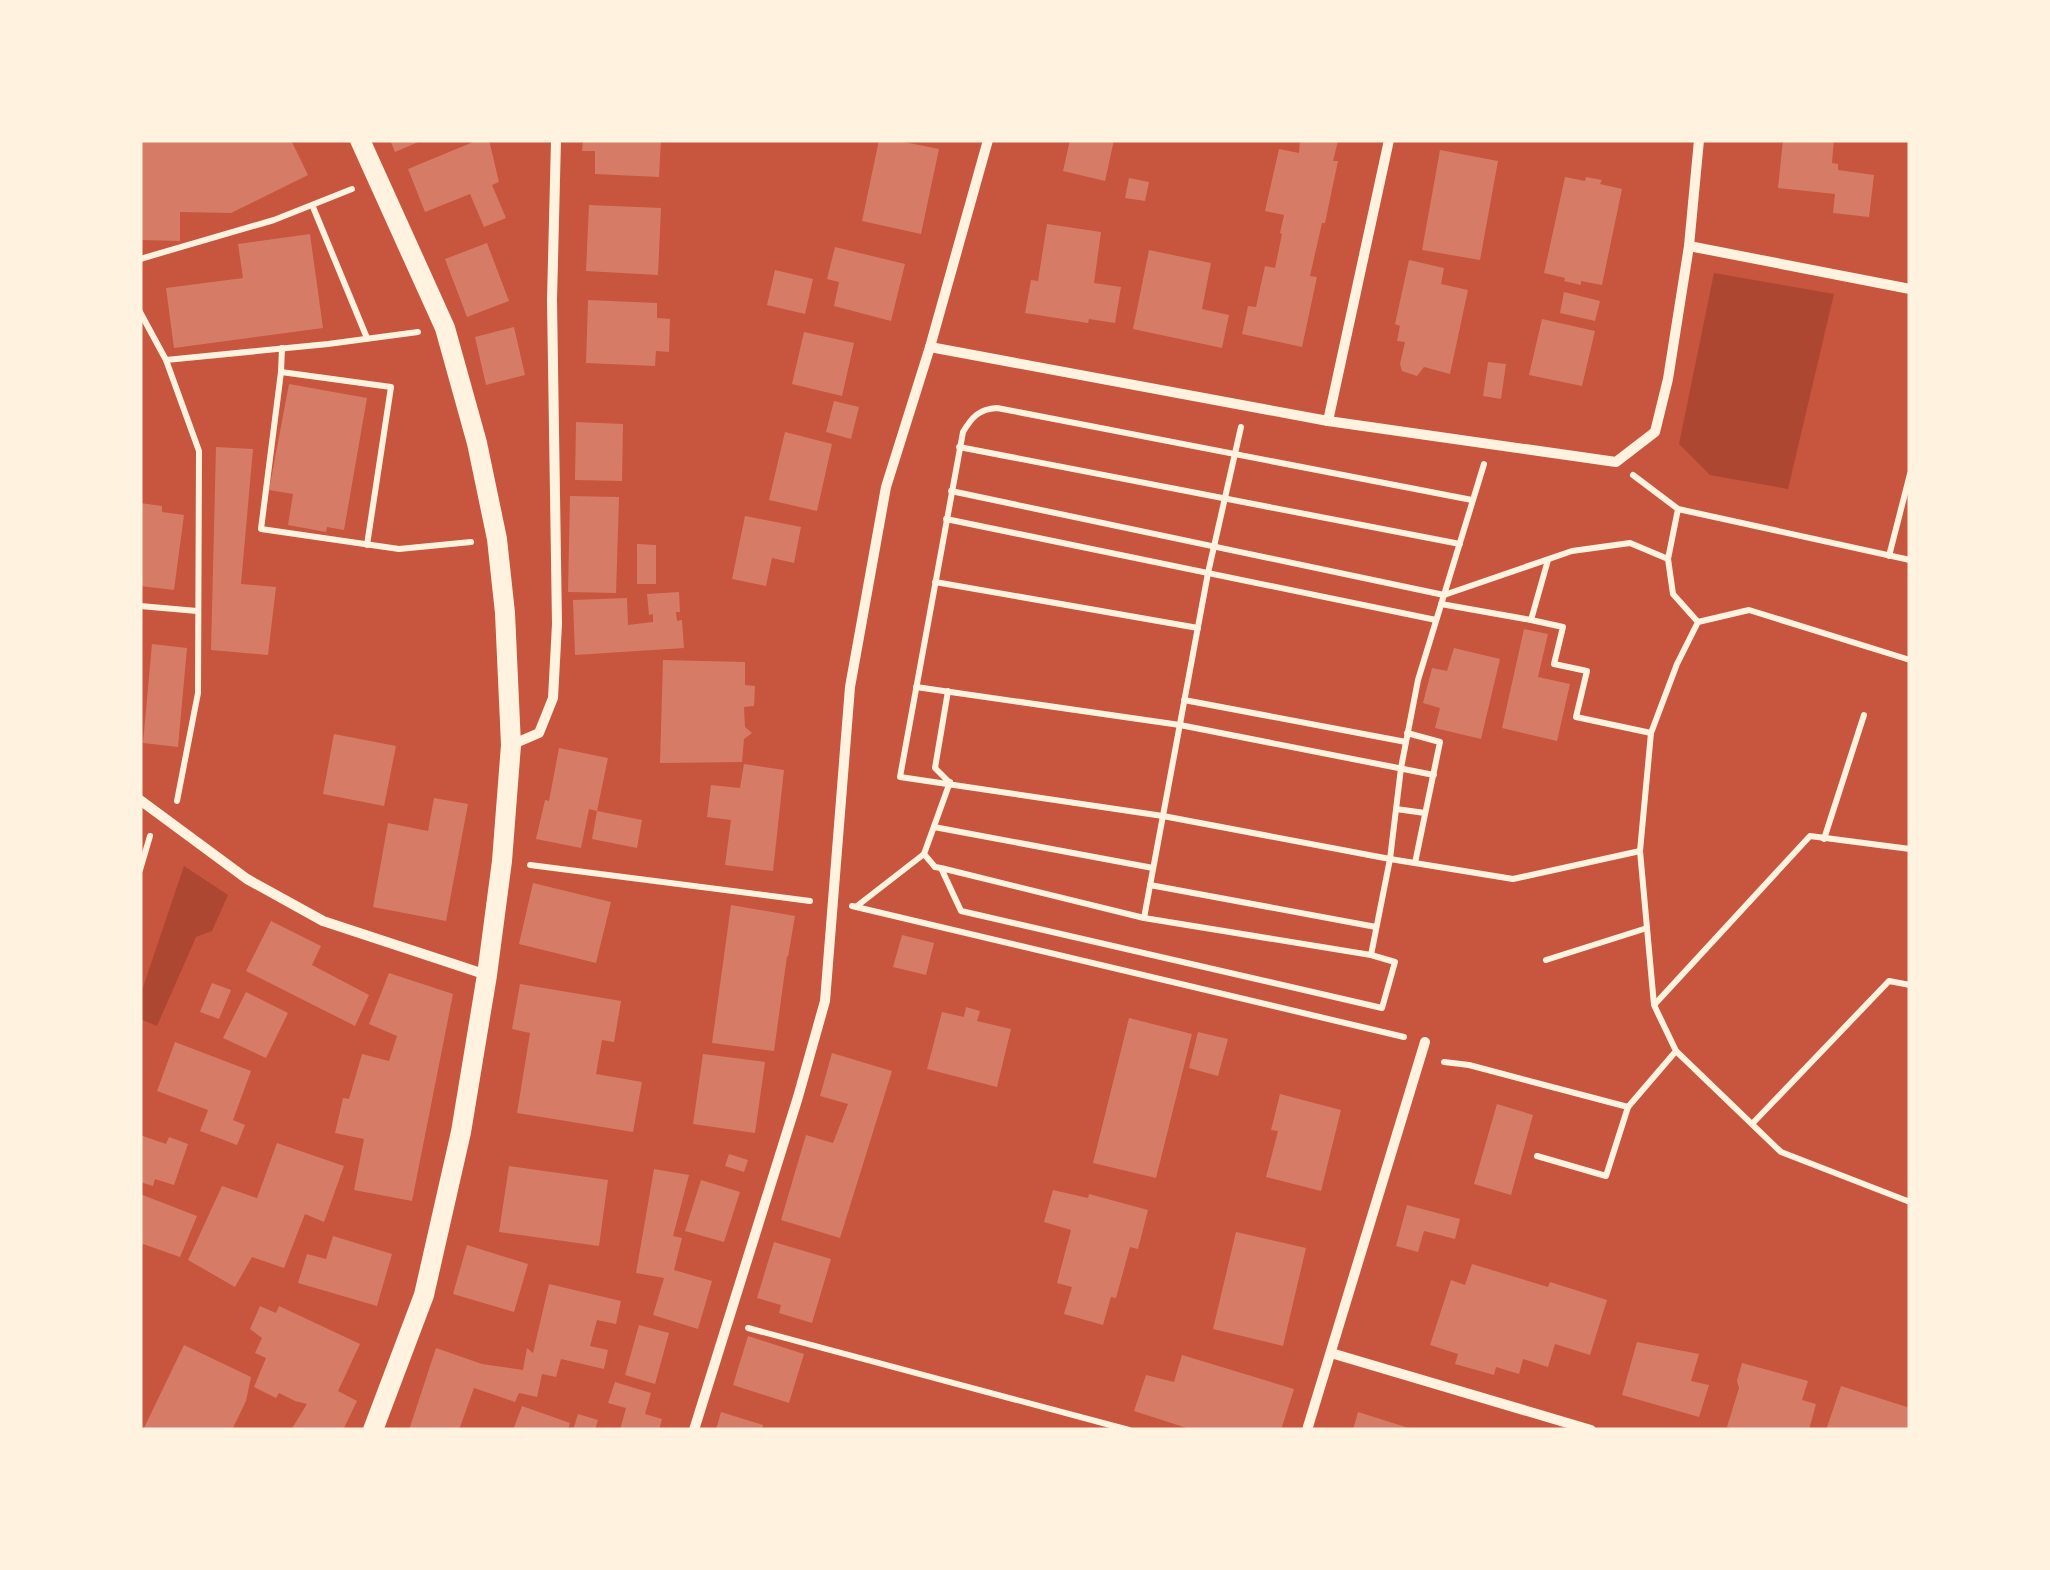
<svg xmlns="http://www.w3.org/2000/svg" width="2050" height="1570" viewBox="0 0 2050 1570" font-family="'Libre Baskerville',serif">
  <rect width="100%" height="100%" fill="#c8553d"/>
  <g fill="#ae4732">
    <polygon points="1714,273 1834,294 1788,489 1710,475 1679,444"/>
    <polygon points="184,866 228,895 212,931 196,937 157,1026 140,1019 140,996"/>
  </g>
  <g fill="#d67c66">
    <polygon points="140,140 291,140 308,175 231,213 180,212 180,241 140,240"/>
    <polygon points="390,140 423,140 395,152"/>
    <polygon points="478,140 489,140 499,182 492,185 506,218 484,227 470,194 425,212 408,169"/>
    <polygon points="583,140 661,140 659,177 595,174 595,151 582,151"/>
    <polygon points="879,140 894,140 939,149 921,234 862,221"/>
    <polygon points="1070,140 1114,140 1105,181 1063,171"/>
    <polygon points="1300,140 1338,141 1333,161 1338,161 1325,223 1322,223 1310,276 1317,277 1302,347 1242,334 1248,306 1256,307 1265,266 1275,268 1282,234 1280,233 1284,215 1265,211 1279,149 1299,153"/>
    <polygon points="1783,140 1834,140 1832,163 1838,164 1838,170 1874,175 1869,217 1833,213 1835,194 1778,188"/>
    <polygon points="1440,150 1498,161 1480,260 1422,250"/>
    <polygon points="1565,177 1585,181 1586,177 1602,180 1600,184 1622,189 1602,285 1581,281 1581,285 1564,281 1565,278 1544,273"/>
    <polygon points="1129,178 1149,182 1145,201 1125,198"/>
    <polygon points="589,205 661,208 658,275 586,271"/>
    <polygon points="1047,224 1101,232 1094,283 1121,287 1115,323 1089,319 1088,323 1025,313 1031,280 1038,281"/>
    <polygon points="310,234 323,328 174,348 166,288 243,278 238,244"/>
    <polygon points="487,243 509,301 467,317 445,259"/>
    <polygon points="835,247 905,264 891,321 834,306 839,282 827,279"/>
    <polygon points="1149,250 1211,263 1202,309 1229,315 1222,348 1133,329"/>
    <polygon points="1409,260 1444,268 1441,284 1468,290 1450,374 1424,367 1417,376 1402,371 1400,364 1405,342 1397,341 1400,326 1395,324"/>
    <polygon points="775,270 813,279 805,314 767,305"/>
    <polygon points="1564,292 1600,301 1595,321 1560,313"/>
    <polygon points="588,300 657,303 657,318 670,319 669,352 656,351 655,366 586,363"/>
    <polygon points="1542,319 1595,331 1582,386 1529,375"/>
    <polygon points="514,327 525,375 486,385 475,337"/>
    <polygon points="804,332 854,343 842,396 792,384"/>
    <polygon points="1488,362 1506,364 1501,399 1483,396"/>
    <polygon points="289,384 367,398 344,530 327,527 326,532 288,525 293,494 269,490"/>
    <polygon points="834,401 859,407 851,439 826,432"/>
    <polygon points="576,422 623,424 622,481 575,480"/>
    <polygon points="785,432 832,444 817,511 769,500"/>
    <polygon points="216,447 253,449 241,584 276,587 268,655 211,650"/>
    <polygon points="570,496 619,497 616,593 568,592"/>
    <polygon points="140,503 162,506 162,512 184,515 174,590 140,586"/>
    <polygon points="745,516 801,527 794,563 772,558 766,586 732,579"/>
    <polygon points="637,544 656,545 656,584 637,584"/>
    <polygon points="679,592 680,612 676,612 677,621 682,620 684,648 575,655 573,600 627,598 628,625 653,622 653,614 649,615 647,594"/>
    <polygon points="1524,629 1548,634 1538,677 1570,684 1557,741 1502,728"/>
    <polygon points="152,644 187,648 178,747 143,743"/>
    <polygon points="1454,648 1500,659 1481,739 1435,728 1440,708 1423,703 1432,668 1447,671"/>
    <polygon points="663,660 745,662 745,685 755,686 754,706 744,707 745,727 752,733 744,739 742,762 660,763"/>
    <polygon points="334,734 396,746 384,806 323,794"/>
    <polygon points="559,748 608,758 597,811 642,820 637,848 592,839 597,811 589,809 581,848 536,839 545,800 549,801"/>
    <polygon points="744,764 784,770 773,871 725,865 731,820 707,817 711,785 740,788"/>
    <polygon points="434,798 468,804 446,921 373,907 388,823 428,831"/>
    <polygon points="533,883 611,902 596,963 519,944"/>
    <polygon points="731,905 795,916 788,957 787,956 774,1051 712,1043"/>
    <polygon points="271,921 321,946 312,965 369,995 355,1026 246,971"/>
    <polygon points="902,935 934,943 926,975 893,967"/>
    <polygon points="389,973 453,994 412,1201 354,1190 364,1139 335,1133 343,1098 349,1099 362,1054 389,1061 397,1036 369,1024"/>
    <polygon points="212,983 231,990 219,1019 200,1012"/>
    <polygon points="520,984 621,1001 614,1042 602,1040 596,1074 642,1082 633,1132 517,1113 530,1033 512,1029"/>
    <polygon points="246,992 288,1013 266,1058 223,1038"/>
    <polygon points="966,1007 980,1011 977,1021 1011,1029 997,1087 927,1069 942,1012 964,1017"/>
    <polygon points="1129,1018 1192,1034 1156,1178 1093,1163"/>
    <polygon points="1198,1032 1228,1039 1218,1076 1189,1068"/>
    <polygon points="175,1042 251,1071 233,1120 245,1125 237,1145 200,1131 208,1110 157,1091"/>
    <polygon points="832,1053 892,1071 840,1238 781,1220 806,1135 833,1143 848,1104 820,1096"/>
    <polygon points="703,1054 765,1062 755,1133 693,1124"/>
    <polygon points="1280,1094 1341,1110 1321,1191 1266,1177 1278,1131 1271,1130"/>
    <polygon points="1497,1104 1533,1115 1511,1195 1474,1184"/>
    <polygon points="140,1135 166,1144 169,1137 188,1144 174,1185 155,1179 153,1186 140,1182"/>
    <polygon points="277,1143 344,1166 324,1222 305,1214 284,1268 252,1257 235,1287 188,1260 222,1186 257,1198"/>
    <polygon points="729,1154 748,1160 744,1172 725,1166"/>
    <polygon points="509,1166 608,1180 599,1246 499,1232"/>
    <polygon points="654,1169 689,1175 673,1236 682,1238 674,1270 712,1281 698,1329 653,1315 664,1278 636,1273"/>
    <polygon points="701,1180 740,1192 724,1242 685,1231"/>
    <polygon points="1053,1190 1088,1198 1089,1194 1148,1210 1138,1249 1130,1247 1116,1298 1111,1297 1103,1325 1064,1314 1072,1287 1057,1283 1071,1230 1044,1222"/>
    <polygon points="140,1194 197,1216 180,1257 143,1244 140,1251"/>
    <polygon points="1407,1205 1460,1219 1455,1239 1424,1231 1418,1252 1396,1246"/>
    <polygon points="1236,1232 1306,1248 1283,1346 1213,1329"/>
    <polygon points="333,1236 392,1254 377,1306 298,1283 307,1254 326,1259"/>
    <polygon points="774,1242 831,1259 812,1323 779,1313 781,1305 757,1298"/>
    <polygon points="467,1245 528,1264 514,1312 453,1294"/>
    <polygon points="1472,1264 1548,1287 1550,1282 1607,1300 1590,1355 1555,1344 1548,1367 1523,1359 1519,1374 1496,1367 1494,1375 1455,1364 1458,1354 1430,1345 1451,1280 1465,1285"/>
    <polygon points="549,1284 621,1301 616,1324 597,1320 590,1346 608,1350 604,1369 561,1359 556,1377 542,1374 537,1397 519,1393 515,1402 474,1388 459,1430 409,1430 436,1348 482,1364 523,1370 527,1348 533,1353"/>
    <polygon points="260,1306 276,1313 279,1306 360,1344 338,1391 357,1401 343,1430 291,1430 307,1404 295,1401 279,1393 276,1398 254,1387 266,1358 255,1353 262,1338 250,1329"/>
    <polygon points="639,1325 669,1333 655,1384 625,1375"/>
    <polygon points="748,1336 804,1354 789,1403 733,1385"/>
    <polygon points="1637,1342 1699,1354 1691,1381 1709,1385 1699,1417 1622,1395"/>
    <polygon points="184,1345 251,1377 246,1401 232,1430 143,1430"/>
    <polygon points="1182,1355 1294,1389 1281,1430 1193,1430 1134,1411 1146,1375 1174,1382"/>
    <polygon points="1742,1363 1808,1381 1802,1400 1816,1404 1809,1430 1738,1430 1727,1427 1739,1388 1737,1381"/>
    <polygon points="615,1382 651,1393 645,1414 662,1419 659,1430 620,1430 626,1408 608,1403"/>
    <polygon points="1841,1386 1910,1408 1910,1430 1826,1430"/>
    <polygon points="522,1406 570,1423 568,1430 513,1430"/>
    <polygon points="721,1412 763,1425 762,1430 716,1430"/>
    <polygon points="1358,1412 1412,1429 1412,1430 1353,1430"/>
    <polygon points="578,1414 598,1420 595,1430 573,1430"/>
  </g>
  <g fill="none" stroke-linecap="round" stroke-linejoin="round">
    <g stroke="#fff3e0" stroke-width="6">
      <polyline points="313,207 367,338"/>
      <polyline points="140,259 274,220 352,189"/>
      <polyline points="140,312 166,360 199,451 198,693 177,801"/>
      <polyline points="282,348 281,372 261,529 399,549 471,542"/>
      <polyline points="166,360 328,344 418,332"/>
      <polyline points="281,372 391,387 367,545"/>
      <polyline points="959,447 1460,544"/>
      <polyline points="1633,475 1678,509 1910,560"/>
      <polyline points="951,491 1444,595 1572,551 1630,543 1668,559"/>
      <path d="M 1472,500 L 997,408 C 979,409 972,417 963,432 L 900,777 L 1163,816 L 1390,859 L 1513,879 L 1640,851"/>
      <polyline points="946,519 1436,620"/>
      <polyline points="1889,556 1910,474"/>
      <polyline points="1548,560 1531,620 1563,627 1554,664 1587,671 1576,717 1651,733"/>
      <polyline points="935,582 1198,628"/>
      <polyline points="1441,604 1531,620"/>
      <polyline points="140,606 197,611"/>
      <polyline points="1698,622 1749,610 1910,660"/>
      <polyline points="916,687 1180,725 1434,775"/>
      <polyline points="948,691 935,768 949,782"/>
      <polyline points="1184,700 1406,742"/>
      <polyline points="1407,733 1440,742 1415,863"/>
      <polyline points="1396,809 1425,813"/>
      <polyline points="934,827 1153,868"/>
      <polyline points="1824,839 1864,715"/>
      <polyline points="924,854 935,867 941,868 1144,918 1371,955 1395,962 1382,1008 961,911 941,868"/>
      <polyline points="530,865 810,901"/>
      <polyline points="140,870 150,836"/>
      <polyline points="1150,885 1376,927"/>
      <polyline points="852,906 1404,1037"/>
      <polyline points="857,906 924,854 950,782"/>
      <polyline points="1144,918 1208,573 1241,427"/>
      <polyline points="1371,955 1390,859 1401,768 1418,680 1484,464"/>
      <polyline points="1546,960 1647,928"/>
      <polyline points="1655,1004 1810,836 1910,849"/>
      <polyline points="1676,1051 1781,1152 1910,1202"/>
      <polyline points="1444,1062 1469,1065 1628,1107 1676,1051 1654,1005 1640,851 1651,733 1677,664 1698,622 1673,594 1668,559 1678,509"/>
      <polyline points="1752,1124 1889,981 1910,985"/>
      <polyline points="1537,1156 1606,1176 1628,1107"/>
      <polyline points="748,1328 1129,1430"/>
    </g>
    <g stroke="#fff3e0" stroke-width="10">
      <polyline points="1689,246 1910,289"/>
      <polyline points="930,347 1328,421 1616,462 1655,432 1668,379 1689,246 1699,140"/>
      <polyline points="1328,421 1389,140"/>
      <polyline points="511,745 539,733 553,698 557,624 552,300 556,140"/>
      <polyline points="140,800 247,879 323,921 487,975"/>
      <polyline points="1331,1353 1591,1430"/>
      <polyline points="694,1430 798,1097 825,1001 850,687 886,487 930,347 988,140"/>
      <polyline points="1307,1430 1425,1042"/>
    </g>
    <polyline stroke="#fff3e0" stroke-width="20" points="360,140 445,328 477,443 497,539 505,613 511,745 502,861 487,975 461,1132 424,1295 373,1430"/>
  </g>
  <rect width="2050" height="1570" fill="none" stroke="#fff3e0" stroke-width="285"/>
</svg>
